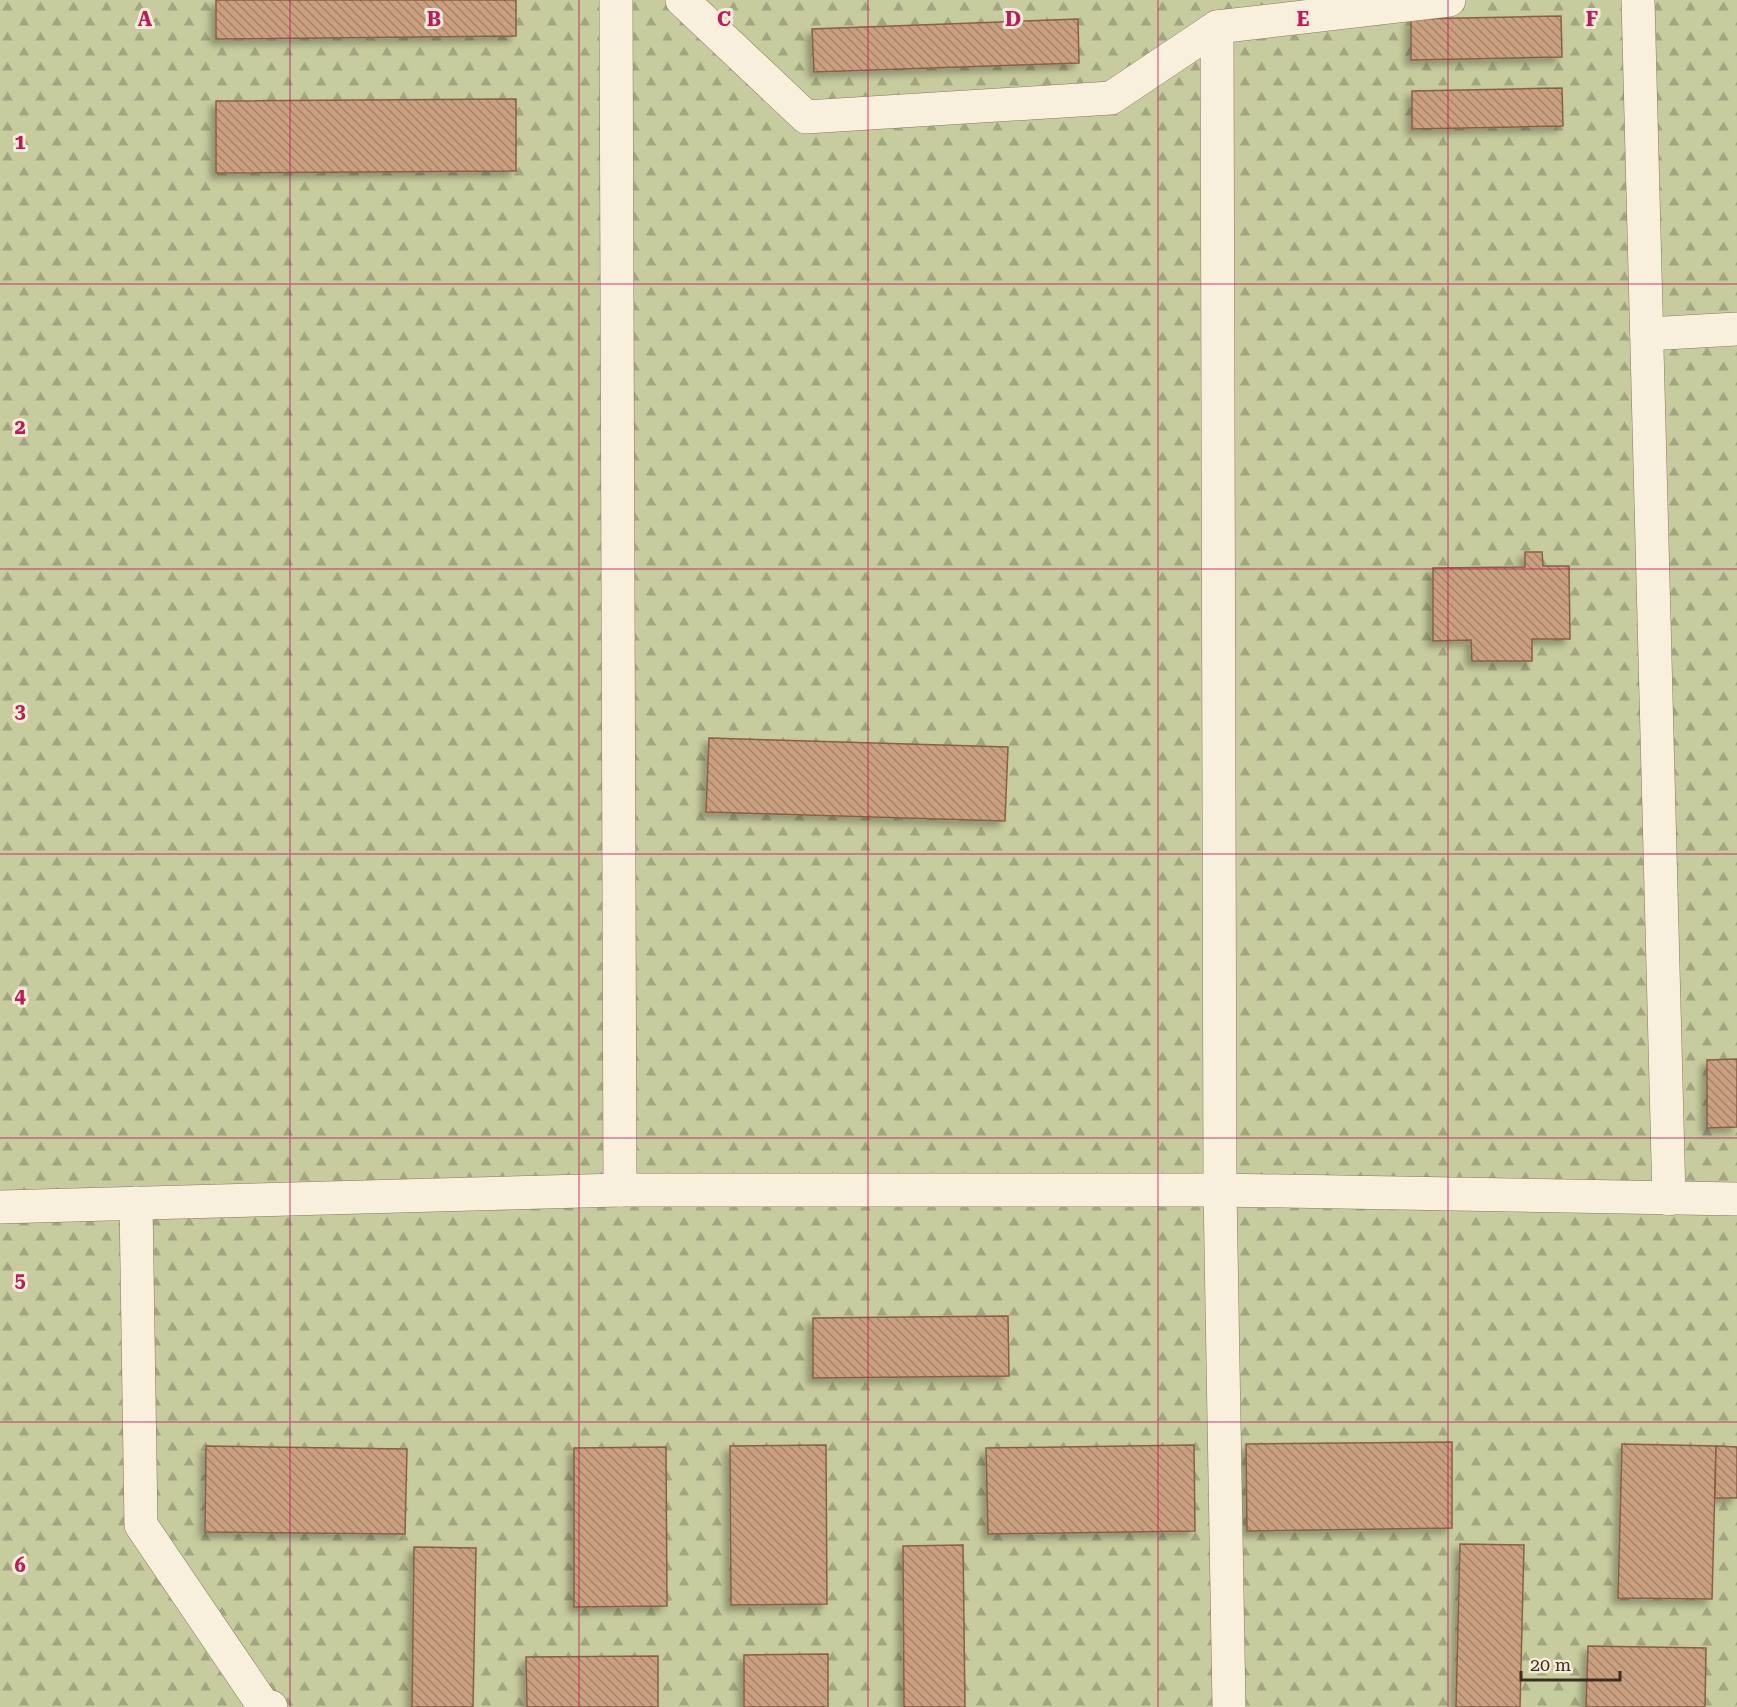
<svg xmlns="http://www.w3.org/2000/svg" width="1737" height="1707" viewBox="0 0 1737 1707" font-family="'Roboto Serif',serif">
  <defs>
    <pattern id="forest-firs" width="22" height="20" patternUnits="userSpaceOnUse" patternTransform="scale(1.5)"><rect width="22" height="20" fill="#c6cc9d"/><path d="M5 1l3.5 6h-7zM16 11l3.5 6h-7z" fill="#a2a680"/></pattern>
    <pattern id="building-back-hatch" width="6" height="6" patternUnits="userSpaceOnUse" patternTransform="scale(1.5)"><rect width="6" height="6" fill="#caa080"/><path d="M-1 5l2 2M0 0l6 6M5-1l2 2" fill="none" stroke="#a58368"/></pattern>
    <filter id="shadow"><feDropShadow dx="-5.5" dy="5.5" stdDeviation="3" flood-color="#0004"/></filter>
  </defs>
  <rect width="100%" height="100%" fill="#eee3c9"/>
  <rect fill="url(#forest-firs)" x="0" y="0" width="1737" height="1707"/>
  <g fill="url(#building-back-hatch)" stroke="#886044" stroke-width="1.5" filter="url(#shadow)">
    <polygon points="216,0 516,0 516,36 216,39"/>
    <polygon points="1561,16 1562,57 1411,60 1411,19"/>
    <polygon points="1078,19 1079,63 814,72 812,29"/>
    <polygon points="1562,88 1563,126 1412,129 1412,91"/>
    <polygon points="516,99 516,171 216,173 216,101"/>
    <polygon points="1525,552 1542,552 1543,566 1569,566 1570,639 1532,639 1532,661 1472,661 1471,640 1433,641 1433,568 1525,567"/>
    <polygon points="709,738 1008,747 1005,821 706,812"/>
    <polygon points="1737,1059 1737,1127 1707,1128 1707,1060"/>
    <polygon points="1008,1316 1009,1376 813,1378 813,1318"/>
    <polygon points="1452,1442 1452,1528 1247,1531 1246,1444"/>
    <polygon points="1622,1444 1716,1446 1712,1599 1618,1598"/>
    <polygon points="826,1445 827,1604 731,1605 730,1446"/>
    <polygon points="1194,1445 1195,1531 988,1534 986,1448"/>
    <polygon points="206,1446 407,1449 405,1534 205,1532"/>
    <polygon points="1716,1446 1737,1447 1737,1498 1715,1498"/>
    <polygon points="666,1447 667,1606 574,1607 574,1448"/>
    <polygon points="1460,1544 1524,1545 1520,1707 1456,1707"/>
    <polygon points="963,1545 965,1707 904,1707 903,1546"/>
    <polygon points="414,1547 476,1548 473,1707 412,1707"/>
    <polygon points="1588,1646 1706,1648 1705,1707 1586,1707"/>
    <polygon points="828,1654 828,1707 744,1707 744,1655"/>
    <polygon points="658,1656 658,1707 527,1707 526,1657"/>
  </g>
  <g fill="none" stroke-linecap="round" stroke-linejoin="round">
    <g stroke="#8a765e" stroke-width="34">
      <g id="street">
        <polyline points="616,0 620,1190"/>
        <polyline points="682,0 806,117 1111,98 1217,27 1449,0"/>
        <polyline points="1638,0 1669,1199"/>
        <polyline points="1217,27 1220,1190 1229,1707"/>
        <polyline points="1647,334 1737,329"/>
        <polyline points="136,1203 141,1525 263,1705 271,1707"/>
        <polyline points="0,1207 620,1190 1220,1190 1737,1199"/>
      </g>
    </g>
    <use href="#street" stroke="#f8f0dc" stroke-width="33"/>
  </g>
  <path fill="none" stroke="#c2185b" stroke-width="1.5" stroke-opacity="0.55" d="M 290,0 L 290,1707M 579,0 L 579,1707M 868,0 L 868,1707M 1158,0 L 1158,1707M 1448,0 L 1448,1707M 0,284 L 1737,284M 0,569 L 1737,569M 0,854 L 1737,854M 0,1138 L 1737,1138M 0,1422 L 1737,1422"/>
  <g font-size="20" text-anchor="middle" font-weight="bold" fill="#c2185b" stroke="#f5edd8" stroke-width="6" stroke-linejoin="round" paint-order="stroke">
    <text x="145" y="26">A</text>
    <text x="434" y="26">B</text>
    <text x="724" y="26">C</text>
    <text x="1013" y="26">D</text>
    <text x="1303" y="26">E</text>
    <text x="1592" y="26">F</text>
    <text x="20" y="149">1</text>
    <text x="20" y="434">2</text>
    <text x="20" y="718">3</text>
    <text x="20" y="1003">4</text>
    <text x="20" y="1287">5</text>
    <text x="20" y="1572">6</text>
  </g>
  <path d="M1521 1671v9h99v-9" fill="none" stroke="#3b2e21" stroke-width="3"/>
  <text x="1530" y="1671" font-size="18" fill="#3b2e21" stroke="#f5edd8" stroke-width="4.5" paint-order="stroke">20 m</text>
</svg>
